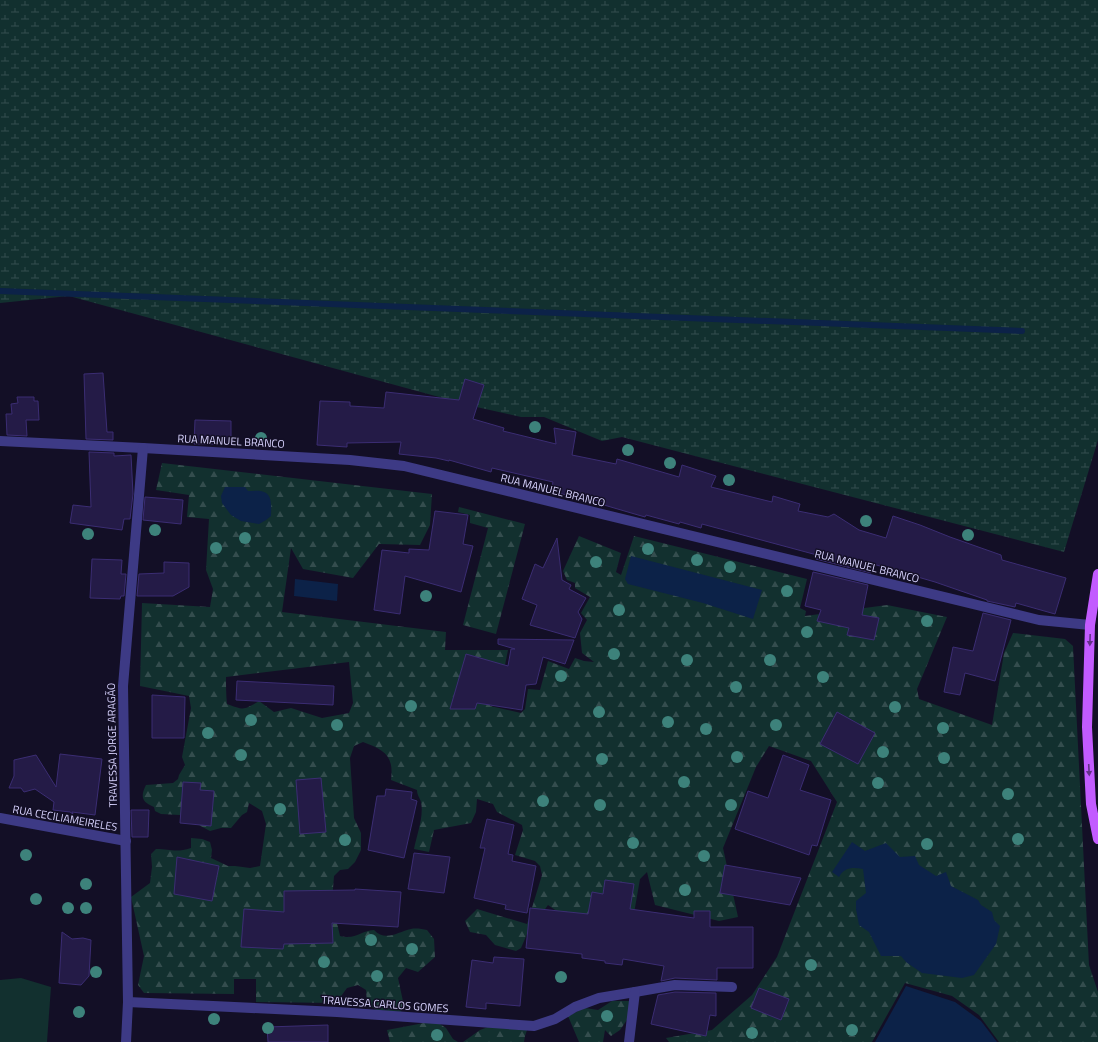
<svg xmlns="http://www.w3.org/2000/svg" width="1098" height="1042" viewBox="0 0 1098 1042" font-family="'Titillium Web',sans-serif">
  <defs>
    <pattern id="forest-firs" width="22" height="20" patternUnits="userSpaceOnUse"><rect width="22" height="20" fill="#12302f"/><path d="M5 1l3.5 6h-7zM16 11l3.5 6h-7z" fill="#344d4e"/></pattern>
    <pattern id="wetland-marsh" width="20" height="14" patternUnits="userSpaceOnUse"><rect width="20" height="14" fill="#12302f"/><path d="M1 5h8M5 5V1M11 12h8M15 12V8" fill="none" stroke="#344d4e"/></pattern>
  </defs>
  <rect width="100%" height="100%" fill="#130f26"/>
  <polygon fill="#12302f" points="21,978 51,987 47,1042 0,1042 0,980"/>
  <g fill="url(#forest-firs)" fill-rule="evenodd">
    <path d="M 162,463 L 432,494 L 430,525 L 420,545 L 379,544 L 353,578 L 303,569 L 291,548 L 282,612 L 446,632 L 445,650 L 508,650 L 503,675 L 497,674 L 490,706 L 521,713 L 525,709 L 528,689 L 540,690 L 548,661 L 569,669 L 575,658 L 584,661 L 594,662 L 582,653 L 580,633 L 587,620 L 581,613 L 590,597 L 575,588 L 575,583 L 567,580 L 563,571 L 579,536 L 621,553 L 616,572 L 621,575 L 634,536 L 807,579 L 800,608 L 806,611 L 805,616 L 887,605 L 947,617 L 917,689 L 919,699 L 992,725 L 1004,653 L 1013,633 L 1065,639 L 1073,646 L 1089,965 L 1098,992 L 1098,1042 L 999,1042 L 979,1015 L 952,996 L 905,983 L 872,1042 L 669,1042 L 666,1038 L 712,1030 L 752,995 L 777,957 L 837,802 L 811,761 L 769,746 L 756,767 L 723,848 L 738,917 L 719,921 L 655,905 L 647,872 L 640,879 L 630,936 L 564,916 L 548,905 L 527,934 L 521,948 L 516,951 L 495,945 L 486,935 L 470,932 L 465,921 L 477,909 L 527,924 L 542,875 L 540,866 L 535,861 L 515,855 L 523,830 L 522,825 L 497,812 L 493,804 L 477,799 L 476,812 L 471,823 L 434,830 L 429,852 L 414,849 C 417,834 424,817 421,802 C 420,798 417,795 417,790 L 391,780 C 394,756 385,750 363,742 L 354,746 L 350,758 L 354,818 L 361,833 L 361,850 L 355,862 L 348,869 L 340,870 L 334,876 L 332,901 L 340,936 C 356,940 360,931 374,930 C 385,942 398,932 411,929 C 416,928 422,929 427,930 L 434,939 L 435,957 L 418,972 L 406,968 L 398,978 L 404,1006 L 401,1012 L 376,1010 L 367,1003 L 366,990 L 358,985 L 347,988 L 336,1003 L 256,1002 L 256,979 L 234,979 L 234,994 L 144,993 L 138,985 L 144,956 L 131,897 L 150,883 L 152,867 L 151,854 L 156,849 C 170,849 176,853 191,848 L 191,838 L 202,839 L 210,842 L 212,850 L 211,858 L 228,866 L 235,866 L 250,868 L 260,866 L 266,824 L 262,811 L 249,803 L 247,812 L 242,815 L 231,828 L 221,828 L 210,831 L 180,815 L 161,814 L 155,811 L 154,807 C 142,802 140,797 146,785 L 173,783 L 178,779 L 179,775 L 185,765 L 182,757 L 191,708 L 189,696 L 140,686 L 142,603 L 210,607 L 213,589 L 206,570 L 209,519 L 187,517 L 189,495 L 156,490 ZM 349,662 L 353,703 L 349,713 L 322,718 L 291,708 L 274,712 L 259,701 C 243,711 244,710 227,704 C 226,695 226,686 226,677 Z"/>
    <polygon points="459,507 525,524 496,634 463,625 488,528 470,523 470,515 458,512"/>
    <polygon points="612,1001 630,1001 629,1017 620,1030 611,1036 605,1030 603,1042 579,1042 568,1016 585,1008 598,1010"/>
    <polygon points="429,1022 440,1024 446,1028 453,1039 458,1042 390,1042 387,1030"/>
    <polygon points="488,1027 527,1030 525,1036 524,1042 463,1042 480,1030"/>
  </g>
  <polygon fill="url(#wetland-marsh)" points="0,0 1098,0 1098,440 1064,552 622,437 602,441 544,417 521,417 472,406 69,296 0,303"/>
  <g fill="#0c2248">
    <path d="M 225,487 L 245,487 L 248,491 C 253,491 260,490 264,492 C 273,495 271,509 271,516 L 266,520 L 259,524 L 241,521 L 231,515 L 222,503 L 221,496 Z"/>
    <polygon points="631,556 762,590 753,619 703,603 628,584 625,579"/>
    <polygon points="295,579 338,584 337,601 294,596"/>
    <path d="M 852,842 L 865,851 L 886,843 L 900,857 L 915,856 L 919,865 L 936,876 L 946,872 L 951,886 L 978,900 L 981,905 L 992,912 L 994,920 L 1000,926 L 996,944 L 974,975 L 962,978 L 922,973 L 906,962 L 901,956 L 881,956 L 869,932 L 859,925 L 856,909 L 856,901 L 866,893 L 863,869 C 853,867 844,867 839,877 L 832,872 Z"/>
    <polygon points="906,986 955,1002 981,1021 997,1042 875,1042"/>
  </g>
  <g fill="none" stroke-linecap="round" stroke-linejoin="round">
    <polyline stroke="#0c2248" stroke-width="6" points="0,291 1022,331"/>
  </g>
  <g fill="#241b47" stroke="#3b2d73">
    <polygon points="103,373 107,432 113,432 113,440 86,439 84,374"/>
    <polygon points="465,379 484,385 473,419 504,428 503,431 556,444 554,428 576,432 572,455 616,464 617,459 679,477 682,465 716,476 711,487 772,502 773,496 800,504 798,511 828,517 834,514 859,530 886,538 893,516 920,525 950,537 1001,555 1002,560 1066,578 1055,614 1016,603 1015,607 987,601 987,600 935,582 873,564 871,573 816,559 817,555 702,524 701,528 680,522 679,524 646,515 645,517 604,505 605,502 551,492 553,482 492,468 491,472 449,460 449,461 436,458 399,454 401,442 347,443 347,447 317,445 320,401 350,402 350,406 384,408 386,392 459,400"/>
    <polygon points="17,397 34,397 34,401 38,401 39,420 26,420 27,436 7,435 6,414 12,414 11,404 18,403"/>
    <polygon points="195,420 231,421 231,444 194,444"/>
    <polygon points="89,452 114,453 114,456 131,455 133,494 130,519 124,519 122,530 70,523 73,505 91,507"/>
    <polygon points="145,497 183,500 181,524 143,520"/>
    <polygon points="435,511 468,515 463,544 473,546 461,592 405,576 400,614 374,610 382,550 409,553 409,549 429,550"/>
    <polygon points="557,538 562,580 571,585 569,589 586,598 578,612 582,619 575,638 530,625 537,605 522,599 535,564 543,568"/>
    <polygon points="92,559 122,560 121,574 126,574 124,596 121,596 120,599 90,598"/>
    <polygon points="164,562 189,563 189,587 173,596 137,596 139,574 164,573"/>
    <polygon points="813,572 868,585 862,615 879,618 874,640 847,635 849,628 817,621 821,610 805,606"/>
    <polygon points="983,613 1011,620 995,681 965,673 960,695 944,692 953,647 973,651"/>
    <polygon points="498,639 574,640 565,664 543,657 536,684 526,685 522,710 477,703 475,709 450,709 466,654 508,666 511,649 515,649 498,644"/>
    <polygon points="237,681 334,686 333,705 236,700"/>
    <polygon points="152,695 185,697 184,738 152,738"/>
    <polygon points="837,712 875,733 858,764 820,744"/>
    <polygon points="60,754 102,759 95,815 72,812 73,814 70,812 53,810 54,802 35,789 24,792 21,788 9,788 14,776 14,760 36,755 56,787"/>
    <polygon points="783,755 809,765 800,790 831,800 817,846 812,845 809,855 735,829 748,791 768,798"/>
    <polygon points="321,778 326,832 300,834 296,780"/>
    <polygon points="183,782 201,783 200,790 214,791 211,826 180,823"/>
    <polygon points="386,789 412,792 411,799 417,801 404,858 368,850 377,796 385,796"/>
    <polygon points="131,810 149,810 148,837 132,837"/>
    <polygon points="487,819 514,825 508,854 513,855 512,861 536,866 527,913 505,909 506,905 474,898 485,848 480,848"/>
    <polygon points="414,853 450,857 444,893 408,889"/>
    <polygon points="177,857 219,866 212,901 174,894"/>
    <polygon points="725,865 801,878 790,905 720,893"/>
    <polygon points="605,880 634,884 630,909 694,918 694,911 710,911 710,927 753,927 753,968 717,968 717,980 675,978 661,981 664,966 623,959 622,965 605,963 605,961 582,958 582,954 526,948 530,908 588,914 592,892 603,894"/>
    <polygon points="355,889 401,892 398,927 332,923 333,943 284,944 283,949 241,947 244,909 284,912 284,891 355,890"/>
    <polygon points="62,932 72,939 83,938 91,940 89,976 81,985 59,983"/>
    <polygon points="494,957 524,959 520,1006 486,1003 486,1009 466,1007 472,960 493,963"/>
    <polygon points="759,988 789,999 781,1020 751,1008"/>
    <polygon points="675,992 716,993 716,1016 710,1015 706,1036 651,1024 658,995"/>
    <polygon points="328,1025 328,1042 268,1042 267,1027"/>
  </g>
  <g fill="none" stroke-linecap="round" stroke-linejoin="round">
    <g stroke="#3d3a85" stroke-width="10">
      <polyline points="0,441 143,448 350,460 404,466 1039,620 1090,625"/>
      <polyline points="0,818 126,841"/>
      <polyline points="128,1002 337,1012 534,1026 555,1019 575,1007 599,998 635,992 675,985 732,987"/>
      <polyline points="126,1042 128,1002 123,686 143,448"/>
      <polyline points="629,1042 635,992"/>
    </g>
    <polyline stroke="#c25bff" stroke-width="10" points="1098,574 1090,625 1087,727 1091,804 1098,839"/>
  </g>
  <g fill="#3d827b">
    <circle cx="535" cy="427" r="6"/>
    <circle cx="261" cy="438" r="6"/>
    <circle cx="628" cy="450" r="6"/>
    <circle cx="670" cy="463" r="6"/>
    <circle cx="729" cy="480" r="6"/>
    <circle cx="866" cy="521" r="6"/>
    <circle cx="155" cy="530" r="6"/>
    <circle cx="88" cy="534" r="6"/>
    <circle cx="968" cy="535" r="6"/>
    <circle cx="245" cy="538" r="6"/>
    <circle cx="216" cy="548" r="6"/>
    <circle cx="648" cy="549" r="6"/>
    <circle cx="697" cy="560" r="6"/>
    <circle cx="596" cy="562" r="6"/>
    <circle cx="730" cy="567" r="6"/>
    <circle cx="787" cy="591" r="6"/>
    <circle cx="426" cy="596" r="6"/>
    <circle cx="619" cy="610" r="6"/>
    <circle cx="927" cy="621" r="6"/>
    <circle cx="807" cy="632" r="6"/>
    <circle cx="614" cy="654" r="6"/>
    <circle cx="687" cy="660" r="6"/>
    <circle cx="770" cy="660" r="6"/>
    <circle cx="561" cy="676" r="6"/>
    <circle cx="823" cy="677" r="6"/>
    <circle cx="736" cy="687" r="6"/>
    <circle cx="411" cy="706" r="6"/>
    <circle cx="895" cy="707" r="6"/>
    <circle cx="599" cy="712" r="6"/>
    <circle cx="251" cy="720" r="6"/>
    <circle cx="668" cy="722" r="6"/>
    <circle cx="337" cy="725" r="6"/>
    <circle cx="776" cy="725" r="6"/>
    <circle cx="943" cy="728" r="6"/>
    <circle cx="706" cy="729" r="6"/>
    <circle cx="208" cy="733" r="6"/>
    <circle cx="883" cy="752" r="6"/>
    <circle cx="241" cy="755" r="6"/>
    <circle cx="737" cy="757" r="6"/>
    <circle cx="944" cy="758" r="6"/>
    <circle cx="602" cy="759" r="6"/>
    <circle cx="684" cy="782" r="6"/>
    <circle cx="878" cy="783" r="6"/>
    <circle cx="1008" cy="794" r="6"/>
    <circle cx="543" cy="801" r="6"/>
    <circle cx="600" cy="805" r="6"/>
    <circle cx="731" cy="805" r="6"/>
    <circle cx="280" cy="809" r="6"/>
    <circle cx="1018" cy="839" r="6"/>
    <circle cx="345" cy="840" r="6"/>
    <circle cx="633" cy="843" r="6"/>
    <circle cx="927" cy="844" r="6"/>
    <circle cx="26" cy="855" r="6"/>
    <circle cx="704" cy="856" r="6"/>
    <circle cx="86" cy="884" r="6"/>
    <circle cx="685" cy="890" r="6"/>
    <circle cx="36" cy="899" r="6"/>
    <circle cx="68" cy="908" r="6"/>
    <circle cx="86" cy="908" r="6"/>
    <circle cx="371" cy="940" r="6"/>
    <circle cx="412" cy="949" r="6"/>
    <circle cx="324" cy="962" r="6"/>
    <circle cx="811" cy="965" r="6"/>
    <circle cx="96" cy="972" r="6"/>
    <circle cx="377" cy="976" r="6"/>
    <circle cx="561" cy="977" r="6"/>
    <circle cx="79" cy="1012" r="6"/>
    <circle cx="607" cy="1016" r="6"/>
    <circle cx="214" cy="1019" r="6"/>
    <circle cx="268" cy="1028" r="6"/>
    <circle cx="852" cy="1030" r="6"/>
    <circle cx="752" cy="1033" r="6"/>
    <circle cx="437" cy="1035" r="6"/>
  </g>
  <defs><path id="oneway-solid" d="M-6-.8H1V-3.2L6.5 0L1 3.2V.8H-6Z"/></defs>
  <g fill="#623188">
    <use href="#oneway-solid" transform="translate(1090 640) rotate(92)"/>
    <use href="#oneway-solid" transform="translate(1089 770) rotate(87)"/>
  </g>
  <g text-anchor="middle" stroke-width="3" stroke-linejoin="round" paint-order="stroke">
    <g font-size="11" fill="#d9d4ff" stroke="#130f26">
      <text transform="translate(231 441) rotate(3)" y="4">RUA MANUEL BRANCO</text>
      <text transform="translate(553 490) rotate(14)" y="4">RUA MANUEL BRANCO</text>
      <text transform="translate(867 566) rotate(14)" y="4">RUA MANUEL BRANCO</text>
      <text transform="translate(112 745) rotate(-91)" y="4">TRAVESSA JORGE ARAGÃO</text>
      <text transform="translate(65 818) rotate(10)" y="4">RUA CECILIAMEIRELES</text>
      <text transform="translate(385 1004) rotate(4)" y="4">TRAVESSA CARLOS GOMES</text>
    </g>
  </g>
</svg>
